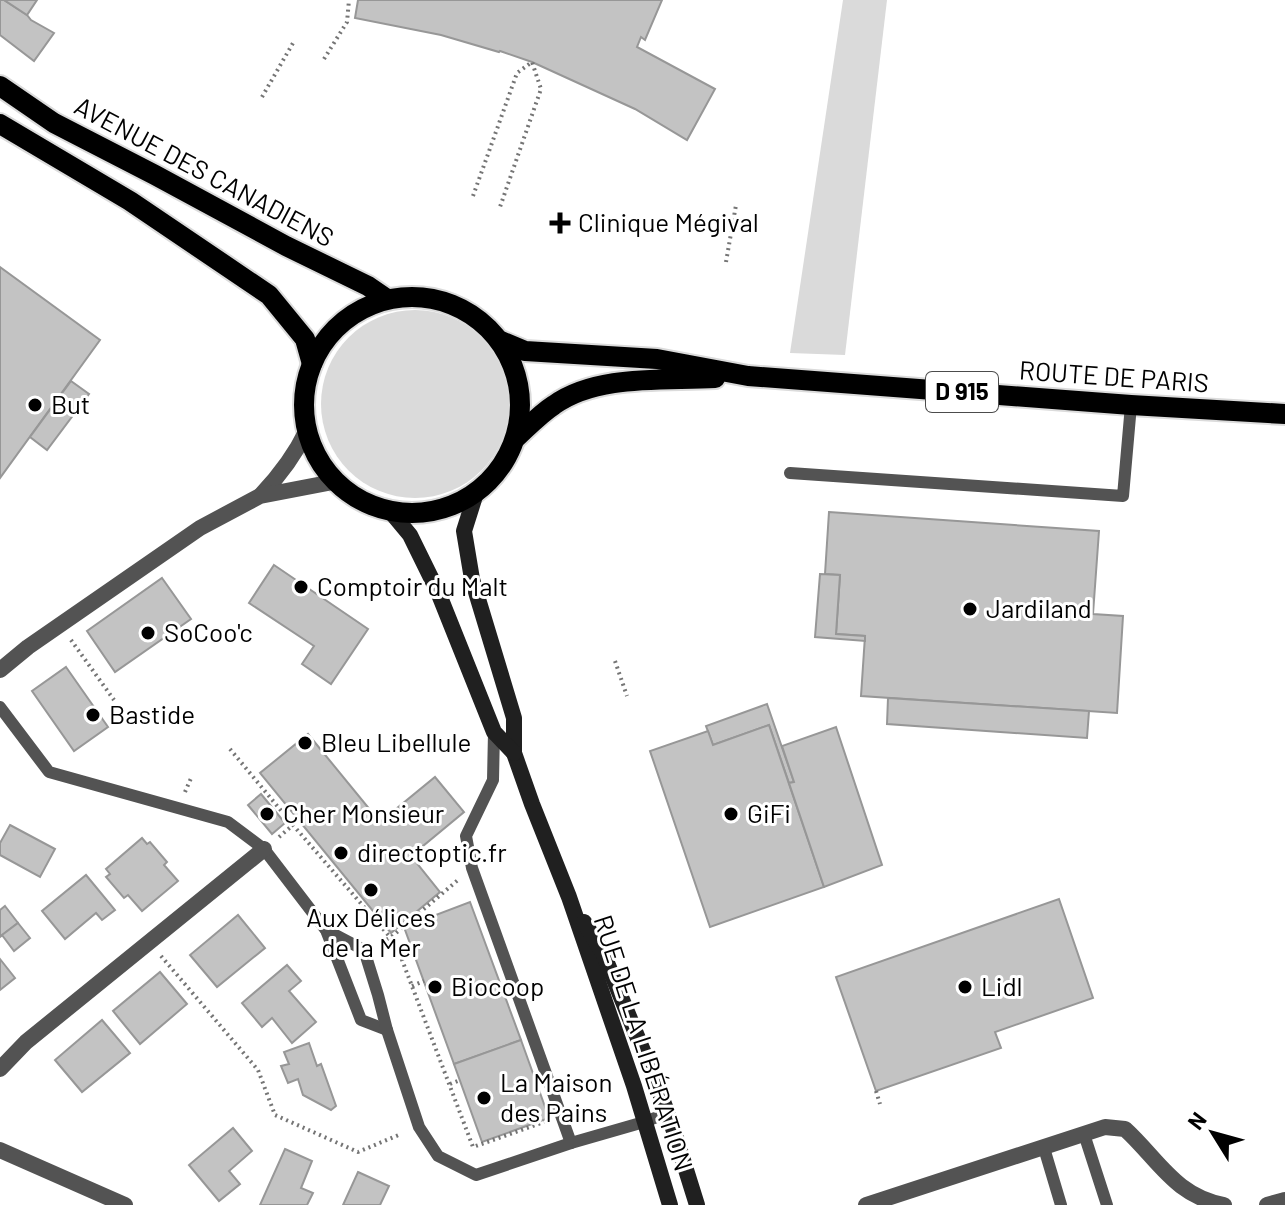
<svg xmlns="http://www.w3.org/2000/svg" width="1285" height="1205" viewBox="0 0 1285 1205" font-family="Barlow,sans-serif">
  <rect width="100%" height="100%" fill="#fff"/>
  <g fill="#dadada">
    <polygon points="843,0 887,0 845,355 790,353"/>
    <circle cx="415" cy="404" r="94"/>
  </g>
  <g fill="#c3c3c3" stroke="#979797" stroke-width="2">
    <polygon points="0,0 4,0 27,15 31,20 54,33 34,61 0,35"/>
    <polygon points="4,0 37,0 27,15"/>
    <polygon points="358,0 662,0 645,40 641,37 637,47 715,89 687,140 635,109 532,62 500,51 499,52 441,35 355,18"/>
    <polygon points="0,267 100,340 0,478"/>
    <polygon points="71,381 89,394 47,450 30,437"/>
    <polygon points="829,512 1099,531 1093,614 1123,616 1117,713 861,696 865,636 836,634 840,575 825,574"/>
    <polygon points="274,565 368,629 331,684 302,664 314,646 249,603"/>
    <polygon points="820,574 840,575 836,634 865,636 865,641 815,637"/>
    <polygon points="162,578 191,619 115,672 87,631"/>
    <polygon points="66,667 108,727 74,751 32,691"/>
    <polygon points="888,698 1089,711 1087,738 887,724"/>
    <polygon points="767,704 794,782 789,783 769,725 713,745 706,726"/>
    <polygon points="769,725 824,887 710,927 650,751 708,731 713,745"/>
    <polygon points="836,727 882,865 824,887 789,783 794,782 782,746"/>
    <polygon points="308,734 380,822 435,777 464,812 411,856 440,892 391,933 260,773"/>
    <polygon points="261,794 285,823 272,834 248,805"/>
    <polygon points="10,825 55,849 40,877 0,855 0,843"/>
    <polygon points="142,838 147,844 150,842 167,862 164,865 178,881 142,911 128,895 124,898 106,877 110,874 106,869"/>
    <polygon points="86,875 115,910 102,920 96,913 65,939 42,911"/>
    <polygon points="1059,899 1093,998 995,1032 1001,1048 876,1091 836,977"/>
    <polygon points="470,902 521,1040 454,1064 404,927"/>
    <polygon points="5,906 18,923 0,937 0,910"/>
    <polygon points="238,915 265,948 217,987 190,955"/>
    <polygon points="18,923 30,938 14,951 2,935"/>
    <polygon points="0,959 15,978 0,990"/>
    <polygon points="287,965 301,981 289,991 316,1022 292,1043 272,1018 262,1027 242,1003"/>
    <polygon points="160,972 187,1004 140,1044 113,1011"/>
    <polygon points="102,1020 130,1053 82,1092 55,1060"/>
    <polygon points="521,1040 549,1118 482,1142 454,1064"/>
    <polygon points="309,1043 317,1066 321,1064 336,1106 331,1110 303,1095 298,1079 288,1083 281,1066 289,1064 284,1052"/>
    <polygon points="233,1128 252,1151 229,1171 240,1184 219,1201 189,1165"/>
    <polygon points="285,1149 312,1161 301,1188 313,1193 307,1205 260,1205"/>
    <polygon points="358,1172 389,1186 380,1205 343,1205"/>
  </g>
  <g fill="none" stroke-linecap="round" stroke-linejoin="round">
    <g stroke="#dbdbdb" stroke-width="24">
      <g id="primary">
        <polyline points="0,86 54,123 155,175 286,246 368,286 387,299"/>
        <polyline points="0,124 130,201 269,295 305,339 312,364"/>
        <circle cx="412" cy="405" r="108"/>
        <polyline points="501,341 525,351 657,359 748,376 1131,405 1285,414"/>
        <path d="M 516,438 C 528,427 540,414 554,405 C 597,374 664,381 715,378"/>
      </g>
    </g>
    <g stroke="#757575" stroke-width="4" stroke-dasharray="2 4" stroke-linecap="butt">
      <polyline points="324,59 347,22 349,0"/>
      <polyline points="262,97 293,43"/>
      <polyline points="473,196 517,73 532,62 541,89 500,207"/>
      <polyline points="726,262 736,205"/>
      <polyline points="71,640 114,700"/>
      <polyline points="615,661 627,696"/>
      <polyline points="230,749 293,825"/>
      <polyline points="185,792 192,776"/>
      <polyline points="279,837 293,825 396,944 473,1147 544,1122"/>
      <polyline points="381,942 390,938 458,880"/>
      <polyline points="161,956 258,1070 275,1115 358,1152 401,1134"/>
      <polyline points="412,986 424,981"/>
      <polyline points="450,1084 460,1080"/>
      <polyline points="876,1091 880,1104"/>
    </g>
    <g stroke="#535353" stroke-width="12">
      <polyline points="790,473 1123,496 1131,405"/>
      <polyline points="0,707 49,772 228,822 264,849 326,930 361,1020 387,1030"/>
      <polyline points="494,732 493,780 466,836 472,868 571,1143"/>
      <polyline points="326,930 364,950 378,995 387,1030 419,1127 438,1156 476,1175 571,1143 644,1122 668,1113"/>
      <polyline points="1084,1134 1107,1205"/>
      <polyline points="1044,1148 1061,1205"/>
    </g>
    <g stroke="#535353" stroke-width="16">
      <path d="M 261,495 C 280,475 295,455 307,430"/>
      <polyline points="0,670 28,647 200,528 260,496 333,482"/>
      <polyline points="0,1069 26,1042 264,849"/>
      <polyline points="0,1150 125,1205"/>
      <path d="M 866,1205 L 1105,1127 L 1125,1129 C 1158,1159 1175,1196 1224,1205"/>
      <polyline points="1267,1205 1285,1200"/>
    </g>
    <g stroke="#202020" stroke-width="16">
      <polyline points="476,493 464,531 472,579 514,718 514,753 532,804 569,897 634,1086 670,1205"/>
      <polyline points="390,511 410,535 438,592 494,732 514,753"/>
      <polyline points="584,922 603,953 655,1080 672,1125 697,1205"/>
    </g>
    <use href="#primary" stroke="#000" stroke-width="20"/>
  </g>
  <g fill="#000" stroke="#fff" stroke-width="3">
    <path d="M556 211h8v8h8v8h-8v8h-8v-8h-8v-8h8z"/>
    <circle cx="35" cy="405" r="8"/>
    <circle cx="301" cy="587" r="8"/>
    <circle cx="970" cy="609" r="8"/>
    <circle cx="148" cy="633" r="8"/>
    <circle cx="93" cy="715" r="8"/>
    <circle cx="305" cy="743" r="8"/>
    <circle cx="267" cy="814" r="8"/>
    <circle cx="731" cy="814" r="8"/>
    <circle cx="341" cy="853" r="8"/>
    <circle cx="371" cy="890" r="8"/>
    <circle cx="435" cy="987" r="8"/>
    <circle cx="965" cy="987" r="8"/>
    <circle cx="484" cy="1098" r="8"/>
  </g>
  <g text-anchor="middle" stroke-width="6" stroke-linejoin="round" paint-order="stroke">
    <rect fill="#fff" stroke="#4c4c4c" stroke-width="2" x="926" y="372" width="72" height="40" rx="6"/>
    <g font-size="24" font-weight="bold" fill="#000">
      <text x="962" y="400">D 915</text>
    </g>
    <g font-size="26" fill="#000" stroke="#fff">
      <text transform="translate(204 172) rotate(28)" y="9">AVENUE DES CANADIENS</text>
      <text transform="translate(1114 377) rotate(4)" y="9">ROUTE DE PARIS</text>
      <text transform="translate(643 1043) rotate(72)" y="9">RUE DE LA LIBÉRATION</text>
    </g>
    <g font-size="26" fill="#000" stroke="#fff" text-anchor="start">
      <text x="578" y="232">Clinique Mégival</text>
      <text x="51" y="414">But</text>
      <text x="317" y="596">Comptoir du Malt</text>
      <text x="986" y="618">Jardiland</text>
      <text x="164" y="642">SoCoo'c</text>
      <text x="109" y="724">Bastide</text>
      <text x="321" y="752">Bleu Libellule</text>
      <text x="283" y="823">Cher Monsieur</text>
      <text x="747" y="823">GiFi</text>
      <text x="357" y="862">directoptic.fr</text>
      <text x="371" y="927" text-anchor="middle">Aux Délices<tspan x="371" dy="30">de la Mer</tspan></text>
      <text x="451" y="996">Biocoop</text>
      <text x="981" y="996">Lidl</text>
      <text x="500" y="1092">La Maison<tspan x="500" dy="30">des Pains</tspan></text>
    </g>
  </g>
  <g transform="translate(1213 1133) rotate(307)" stroke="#ffffff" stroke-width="6" paint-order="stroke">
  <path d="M0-6L14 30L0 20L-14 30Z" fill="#000000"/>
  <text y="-12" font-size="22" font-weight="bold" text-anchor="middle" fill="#000000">N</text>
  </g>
</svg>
